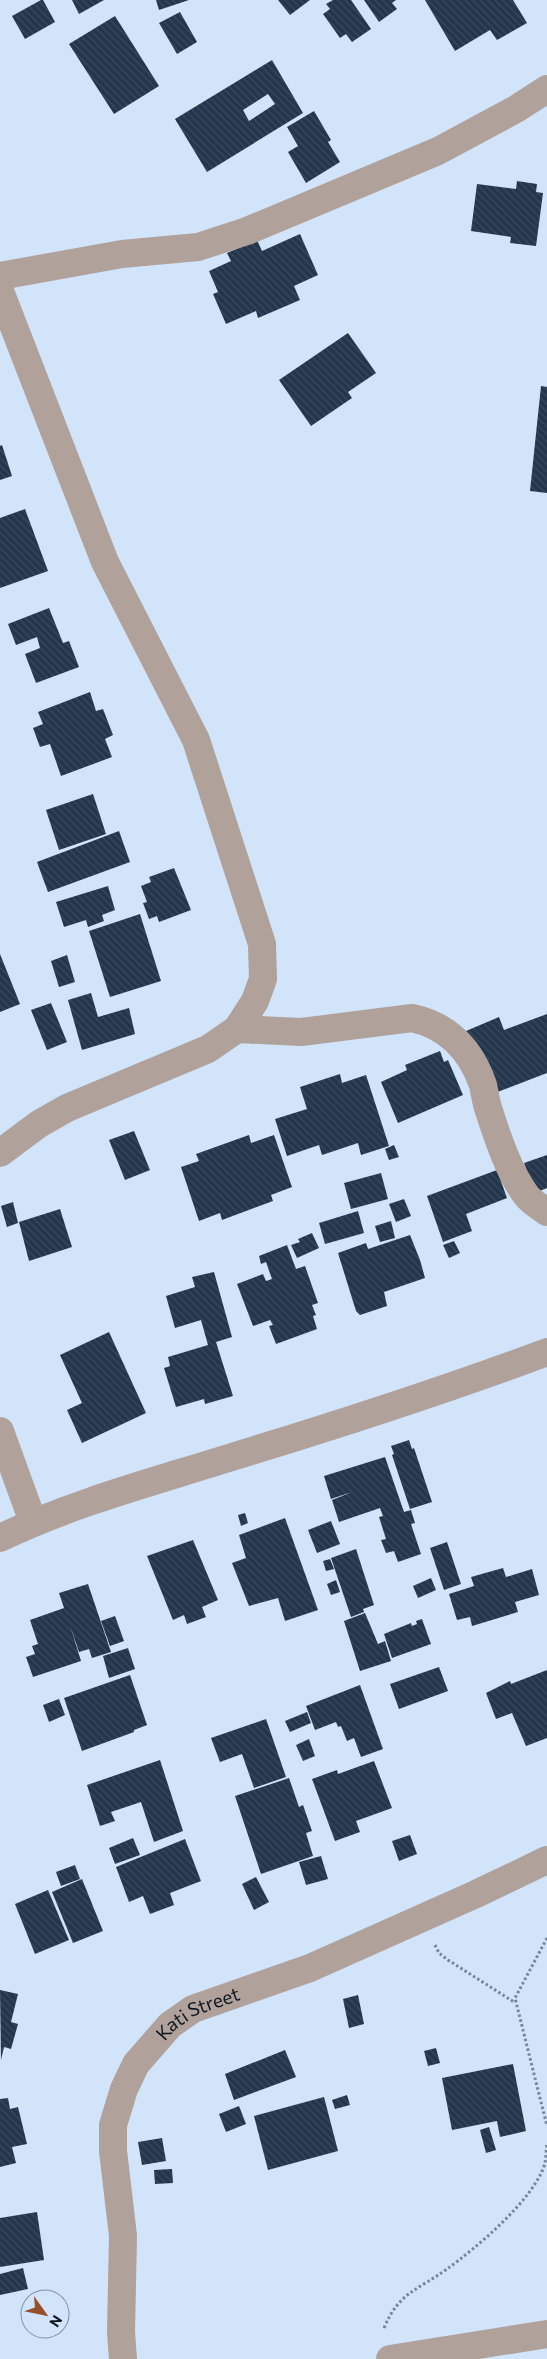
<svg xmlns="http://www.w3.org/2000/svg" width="547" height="2359" viewBox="0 0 547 2359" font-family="Commissioner,sans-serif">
  <defs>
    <pattern id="building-back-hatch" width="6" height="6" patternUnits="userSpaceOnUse" patternTransform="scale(1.25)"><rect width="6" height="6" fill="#23364b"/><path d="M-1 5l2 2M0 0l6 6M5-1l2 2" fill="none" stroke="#394a5c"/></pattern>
  </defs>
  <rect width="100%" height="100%" fill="#d1e4fa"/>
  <g fill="url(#building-back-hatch)" fill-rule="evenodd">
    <polygon points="41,0 43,0 55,22 25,39 12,16"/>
    <polygon points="72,0 104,0 79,14"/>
    <polygon points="156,0 189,0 159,10"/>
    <polygon points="278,0 310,0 290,15"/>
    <polygon points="333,0 351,0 371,29 352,42 346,34 340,38 323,14 330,9 326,4"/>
    <polygon points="364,0 396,0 392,3 397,9 379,22"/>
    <polygon points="425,0 513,0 527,23 497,40 490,30 455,51"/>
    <polygon points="180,12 197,42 177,54 159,23"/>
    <polygon points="115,16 159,86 114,114 69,44"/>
    <path d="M 272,60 L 303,113 L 207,172 L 175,119 ZM 268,94 L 275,104 L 249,121 L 243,110 Z"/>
    <polygon points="314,111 331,140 328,142 340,162 306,183 288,152 298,146 287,127"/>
    <polygon points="517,181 537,184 536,192 543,193 536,246 510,243 511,237 471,231 477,184 516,189"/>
    <polygon points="300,234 318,275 294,286 300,300 258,318 256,311 226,324 213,294 218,292 209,271 231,261 227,253 257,240 262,251"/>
    <polygon points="348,333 376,373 348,392 352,398 311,426 279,380"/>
    <polygon points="541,386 547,387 547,493 530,491"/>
    <polygon points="2,445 12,476 0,480 0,446"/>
    <polygon points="25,509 48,571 0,588 0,518"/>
    <polygon points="49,608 63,643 69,641 79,667 36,683 25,654 40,648 37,637 16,645 8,624"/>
    <polygon points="90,692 96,711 103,709 113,735 105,739 112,757 61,776 50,744 40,747 33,728 43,724 38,712"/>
    <polygon points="93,794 106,834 59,850 46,810"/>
    <polygon points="119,831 130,862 48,892 37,862"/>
    <polygon points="174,868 191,910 159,922 157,916 149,919 143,903 147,902 141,886 151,882 149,877"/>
    <polygon points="108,886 115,910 102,915 104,921 88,927 86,920 64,927 56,902"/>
    <polygon points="140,914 161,981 110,997 89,931"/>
    <polygon points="0,954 20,1004 0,1012"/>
    <polygon points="67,955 75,982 59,987 51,961"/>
    <polygon points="91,993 98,1017 129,1008 135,1034 82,1050 68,1000"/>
    <polygon points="51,1003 67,1042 47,1050 31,1010"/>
    <polygon points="547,1014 547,1073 492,1094 466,1031 499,1017 504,1030"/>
    <polygon points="440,1051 444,1062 448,1060 463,1095 398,1123 381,1082 407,1070 405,1065"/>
    <polygon points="340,1074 342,1083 366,1075 389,1146 361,1155 358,1143 322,1155 319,1145 287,1156 275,1119 307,1109 300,1087"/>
    <polygon points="134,1131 150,1170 125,1180 109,1140"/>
    <polygon points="249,1135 251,1143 274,1135 292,1187 271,1195 273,1201 222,1220 220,1213 199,1221 181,1167 199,1161 196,1154"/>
    <polygon points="394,1145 399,1157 389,1160 385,1149"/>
    <polygon points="547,1155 547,1188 535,1193 524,1163"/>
    <polygon points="497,1170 507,1198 466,1214 472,1231 443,1242 427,1196"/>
    <polygon points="381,1173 388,1199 351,1209 344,1183"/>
    <polygon points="404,1199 411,1216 396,1222 389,1204"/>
    <polygon points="13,1202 18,1223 7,1227 1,1206"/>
    <polygon points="60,1209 72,1247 29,1261 19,1222"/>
    <polygon points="358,1211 364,1233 325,1244 319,1223"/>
    <polygon points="391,1221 395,1238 380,1242 375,1226"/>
    <polygon points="312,1233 319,1248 297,1258 291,1245 300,1242 298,1239"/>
    <polygon points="410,1235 420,1260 425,1278 384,1292 387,1306 360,1315 356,1311 338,1253 366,1243 368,1249"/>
    <polygon points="454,1241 460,1253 449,1258 443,1245"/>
    <polygon points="287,1245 296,1269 305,1266 318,1303 312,1305 316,1315 313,1316 317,1329 276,1344 269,1326 273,1325 270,1320 253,1326 237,1284 263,1274 266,1281 272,1279 266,1262 261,1264 259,1256"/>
    <polygon points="214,1272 232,1337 216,1342 233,1396 205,1404 204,1399 176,1407 164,1368 170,1366 168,1357 208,1345 201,1320 175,1328 166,1296 195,1287 192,1277"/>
    <polygon points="109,1332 146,1413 82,1443 67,1410 82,1403 60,1355"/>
    <polygon points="409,1440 412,1449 414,1448 432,1502 410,1509 392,1455 394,1454 391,1446"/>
    <polygon points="385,1457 404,1512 411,1510 415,1523 411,1524 421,1554 398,1562 394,1551 386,1553 381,1540 386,1539 379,1517 383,1516 380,1508 339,1522 332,1500 352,1492 331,1499 324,1476"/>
    <polygon points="245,1513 248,1523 241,1526 238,1515"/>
    <polygon points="285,1518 318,1610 285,1621 278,1598 249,1606 232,1563 246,1558 239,1535"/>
    <polygon points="331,1521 340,1544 317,1553 308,1530"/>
    <polygon points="193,1540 218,1600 202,1607 206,1617 187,1624 184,1615 173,1620 147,1556"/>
    <polygon points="447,1542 461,1584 444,1590 430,1548"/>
    <polygon points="356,1549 374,1605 363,1609 364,1612 351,1617 331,1558"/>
    <polygon points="330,1559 334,1569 326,1571 323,1561"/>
    <polygon points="503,1568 506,1577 532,1569 539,1595 515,1602 518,1612 472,1626 470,1617 457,1620 449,1594 474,1586 471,1577"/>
    <polygon points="431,1578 436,1590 418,1598 413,1586"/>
    <polygon points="336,1580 340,1592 331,1595 327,1584"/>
    <polygon points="88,1584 111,1652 92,1658 89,1649 79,1652 70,1625 81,1661 33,1677 26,1657 35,1654 32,1646 38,1644 30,1620 64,1608 59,1593"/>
    <polygon points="365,1613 378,1644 385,1641 391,1661 360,1671 344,1621"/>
    <polygon points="115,1616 124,1641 110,1646 101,1621"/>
    <polygon points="422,1619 431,1644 392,1658 384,1634 411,1623 412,1626 417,1624 416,1621"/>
    <polygon points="128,1648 135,1669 109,1678 103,1656"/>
    <polygon points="439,1667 448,1691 399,1709 390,1684"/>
    <polygon points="547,1670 547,1738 526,1746 512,1713 496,1719 486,1693 510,1681 511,1684"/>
    <polygon points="130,1675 147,1725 134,1730 134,1732 82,1751 64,1698"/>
    <polygon points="360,1685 383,1749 361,1757 354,1738 347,1741 341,1726 338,1727 336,1722 315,1730 306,1706"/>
    <polygon points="59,1699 65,1715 49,1722 43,1705"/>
    <polygon points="307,1712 311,1723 290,1732 285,1721"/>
    <polygon points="266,1719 286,1777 254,1788 242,1754 220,1762 211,1738"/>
    <polygon points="309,1739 315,1756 303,1761 296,1745"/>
    <polygon points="160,1760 183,1831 154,1842 141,1802 111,1812 115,1821 100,1826 87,1785"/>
    <polygon points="374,1761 392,1808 356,1821 360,1832 335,1841 312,1779 337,1770 338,1774"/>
    <polygon points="289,1778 299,1807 303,1805 312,1831 306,1833 313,1856 261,1874 235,1796"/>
    <polygon points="410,1835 417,1854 399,1861 392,1841"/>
    <polygon points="133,1838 140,1855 115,1864 109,1848"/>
    <polygon points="185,1839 201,1881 170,1893 174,1905 150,1914 143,1896 129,1902 116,1867"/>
    <polygon points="321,1856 328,1879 306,1885 299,1862"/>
    <polygon points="75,1865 80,1879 61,1886 56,1872"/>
    <polygon points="256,1877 269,1902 254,1910 242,1884"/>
    <polygon points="82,1879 103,1931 73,1943 52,1892"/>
    <polygon points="48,1890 69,1940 35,1954 15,1904"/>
    <polygon points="0,1990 18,1994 11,2022 18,2024 11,2049 4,2047 1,2060"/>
    <polygon points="358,1995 364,2024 349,2028 343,1999"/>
    <polygon points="436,2048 440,2063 428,2066 424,2051"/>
    <polygon points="285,2050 296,2077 234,2100 225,2074"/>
    <polygon points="513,2064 526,2131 500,2137 497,2121 452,2130 442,2078"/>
    <polygon points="347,2095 350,2105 335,2109 332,2100"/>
    <polygon points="324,2097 338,2151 268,2170 254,2116"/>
    <polygon points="8,2098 10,2109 18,2107 27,2144 12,2147 16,2163 0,2167 0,2099"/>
    <polygon points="239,2106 246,2124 226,2132 219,2114"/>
    <polygon points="489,2127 496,2150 486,2153 480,2130"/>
    <polygon points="162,2138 166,2161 142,2165 138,2142"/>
    <polygon points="172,2169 173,2183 155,2184 154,2170"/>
    <polygon points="37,2212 44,2260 0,2267 0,2218"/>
    <polygon points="23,2268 28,2289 0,2295 0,2274"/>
  </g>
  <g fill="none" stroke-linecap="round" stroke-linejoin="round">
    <g stroke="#778696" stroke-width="3" stroke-dasharray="2.5 2.5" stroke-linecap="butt">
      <polyline points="547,1938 515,1998 547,2126"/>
      <polyline points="435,1945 439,1953 448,1960 514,2002"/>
      <path d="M 384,2328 C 399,2292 418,2290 447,2269 C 476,2248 535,2199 545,2163 C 546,2157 546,2150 547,2144"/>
    </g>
    <g stroke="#b0a19a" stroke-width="28">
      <polyline points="0,276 122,254 198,247 247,231 438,151 516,109 547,89"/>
      <polyline points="0,291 105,562 196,740 262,944 263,979 255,1001 237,1029 208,1049 67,1108 39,1124 0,1153"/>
      <path d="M 237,1029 L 301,1032 L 412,1018 C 449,1026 471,1050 483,1085 C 485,1094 486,1103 489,1111 C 498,1139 509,1172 526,1195 C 531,1202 540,1207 547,1212"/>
      <polyline points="0,1431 33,1522"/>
      <path d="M 0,1538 C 75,1502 156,1481 235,1456 C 340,1424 445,1390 547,1352"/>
      <path id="s1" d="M 123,2359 L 121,2332 L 123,2236 L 113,2151 L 113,2125 L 124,2089 L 136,2064 L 170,2025 L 193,2009 L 310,1968 L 476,1894 L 547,1860"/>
    </g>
    <polyline stroke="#b0a19a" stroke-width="28" points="390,2359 547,2334"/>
  </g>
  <g text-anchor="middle" stroke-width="5" stroke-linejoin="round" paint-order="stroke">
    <g font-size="19" fill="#0f1821" stroke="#d1e4fa">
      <text dy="7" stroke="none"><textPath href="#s1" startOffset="382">Kati Street</textPath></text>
    </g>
  </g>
  <g transform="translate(45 2314) rotate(123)"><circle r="24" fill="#d1e4fa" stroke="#8392a3"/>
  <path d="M0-4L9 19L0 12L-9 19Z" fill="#975029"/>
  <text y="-8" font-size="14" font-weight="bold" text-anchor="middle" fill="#0f1821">N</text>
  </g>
</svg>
